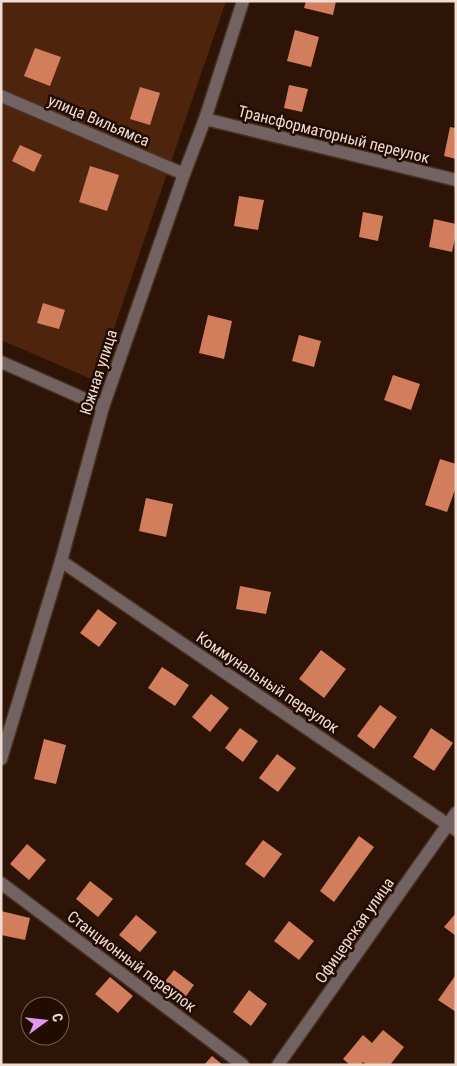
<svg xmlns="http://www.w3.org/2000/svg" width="457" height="1066" viewBox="0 0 457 1066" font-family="'Roboto Condensed',sans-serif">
  <rect width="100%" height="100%" fill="#2d1406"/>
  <polygon fill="#4e250c" points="1,1 226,1 96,381 1,340"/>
  <g fill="#d27e5c">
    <polygon points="306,1 336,1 333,15 304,8"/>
    <polygon points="295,30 319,37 311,67 287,61"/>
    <polygon points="35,48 61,57 50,86 24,76"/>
    <polygon points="289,85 308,89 302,112 284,108"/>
    <polygon points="140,87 160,93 150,125 130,119"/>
    <polygon points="450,127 456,128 456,159 444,156"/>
    <polygon points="20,145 42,155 34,172 12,161"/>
    <polygon points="90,166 119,175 107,211 79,202"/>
    <polygon points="239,196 264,200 258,230 234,226"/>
    <polygon points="363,212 383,216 378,241 359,237"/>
    <polygon points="434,219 456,224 456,234 452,252 429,247"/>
    <polygon points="43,303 65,310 59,329 37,323"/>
    <polygon points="208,315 232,321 224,359 199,353"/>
    <polygon points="299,335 321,341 314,367 292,361"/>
    <polygon points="393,375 420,384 411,410 384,400"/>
    <polygon points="440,459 456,464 456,487 447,512 425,505"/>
    <polygon points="146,498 173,504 166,537 139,531"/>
    <polygon points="240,586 271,592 266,614 236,609"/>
    <polygon points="98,609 117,623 99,647 80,633"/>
    <polygon points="321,650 346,669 324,698 299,679"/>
    <polygon points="162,667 189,685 175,706 148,688"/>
    <polygon points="211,694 229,708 210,732 192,717"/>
    <polygon points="380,705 397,717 374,749 357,736"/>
    <polygon points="240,728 258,741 243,762 225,748"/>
    <polygon points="431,728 453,743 434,771 413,757"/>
    <polygon points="44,739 66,745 56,784 34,779"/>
    <polygon points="277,754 296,768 278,792 259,778"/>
    <polygon points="359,836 374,847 334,902 320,891"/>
    <polygon points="263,840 282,854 264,878 245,864"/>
    <polygon points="27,844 46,860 29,880 10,864"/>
    <polygon points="90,881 113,899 98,917 76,899"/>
    <polygon points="1,911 30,918 25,940 1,935"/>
    <polygon points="456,913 456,936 444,927"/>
    <polygon points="136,915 157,932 140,952 119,935"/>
    <polygon points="289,921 314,941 299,960 274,941"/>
    <polygon points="174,970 194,985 184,999 163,984"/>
    <polygon points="455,976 456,977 456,1012 438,1000"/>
    <polygon points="110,977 133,996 118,1013 95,994"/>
    <polygon points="249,990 267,1004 251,1026 233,1012"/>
    <polygon points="383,1030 404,1047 390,1065 366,1065 363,1062 361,1065 350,1065 343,1059 363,1035 372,1043"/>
    <polygon points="212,1056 223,1065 204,1065"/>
  </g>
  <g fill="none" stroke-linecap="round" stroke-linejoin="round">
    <g stroke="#483023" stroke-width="15">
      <g id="minor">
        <polyline points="1,96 184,174"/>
        <polyline points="205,119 456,180"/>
        <polyline points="1,362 103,407"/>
        <polyline points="61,561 456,830"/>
        <polyline points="1,759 61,561 103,407 184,174 205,119 243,1"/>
        <polyline points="1,883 243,1065"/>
        <polyline points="278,1065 456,813"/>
      </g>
    </g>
    <use href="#minor" stroke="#726262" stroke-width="12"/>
  </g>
  <g text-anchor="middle" stroke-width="5" stroke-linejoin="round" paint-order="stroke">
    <g font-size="16" fill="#eedcd3" stroke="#220b01">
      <text transform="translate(99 120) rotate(23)" y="6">улица Вильямса</text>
      <text transform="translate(334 134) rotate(14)" y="6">Трансформаторный переулок</text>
      <text transform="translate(98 372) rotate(-72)" y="6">Южная улица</text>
      <text transform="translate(268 682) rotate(34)" y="6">Коммунальный переулок</text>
      <text transform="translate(354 930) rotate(-55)" y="6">Офицерская улица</text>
      <text transform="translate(132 961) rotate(37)" y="6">Станционный переулок</text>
    </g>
  </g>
  <rect width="457" height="1066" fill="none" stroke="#eedcd3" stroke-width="5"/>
  <g transform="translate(45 1021) rotate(75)"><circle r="24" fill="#220b01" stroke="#745f55"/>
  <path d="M0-4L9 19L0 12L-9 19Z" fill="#df98f1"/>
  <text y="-8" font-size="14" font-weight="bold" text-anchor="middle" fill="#eedcd3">С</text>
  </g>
</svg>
